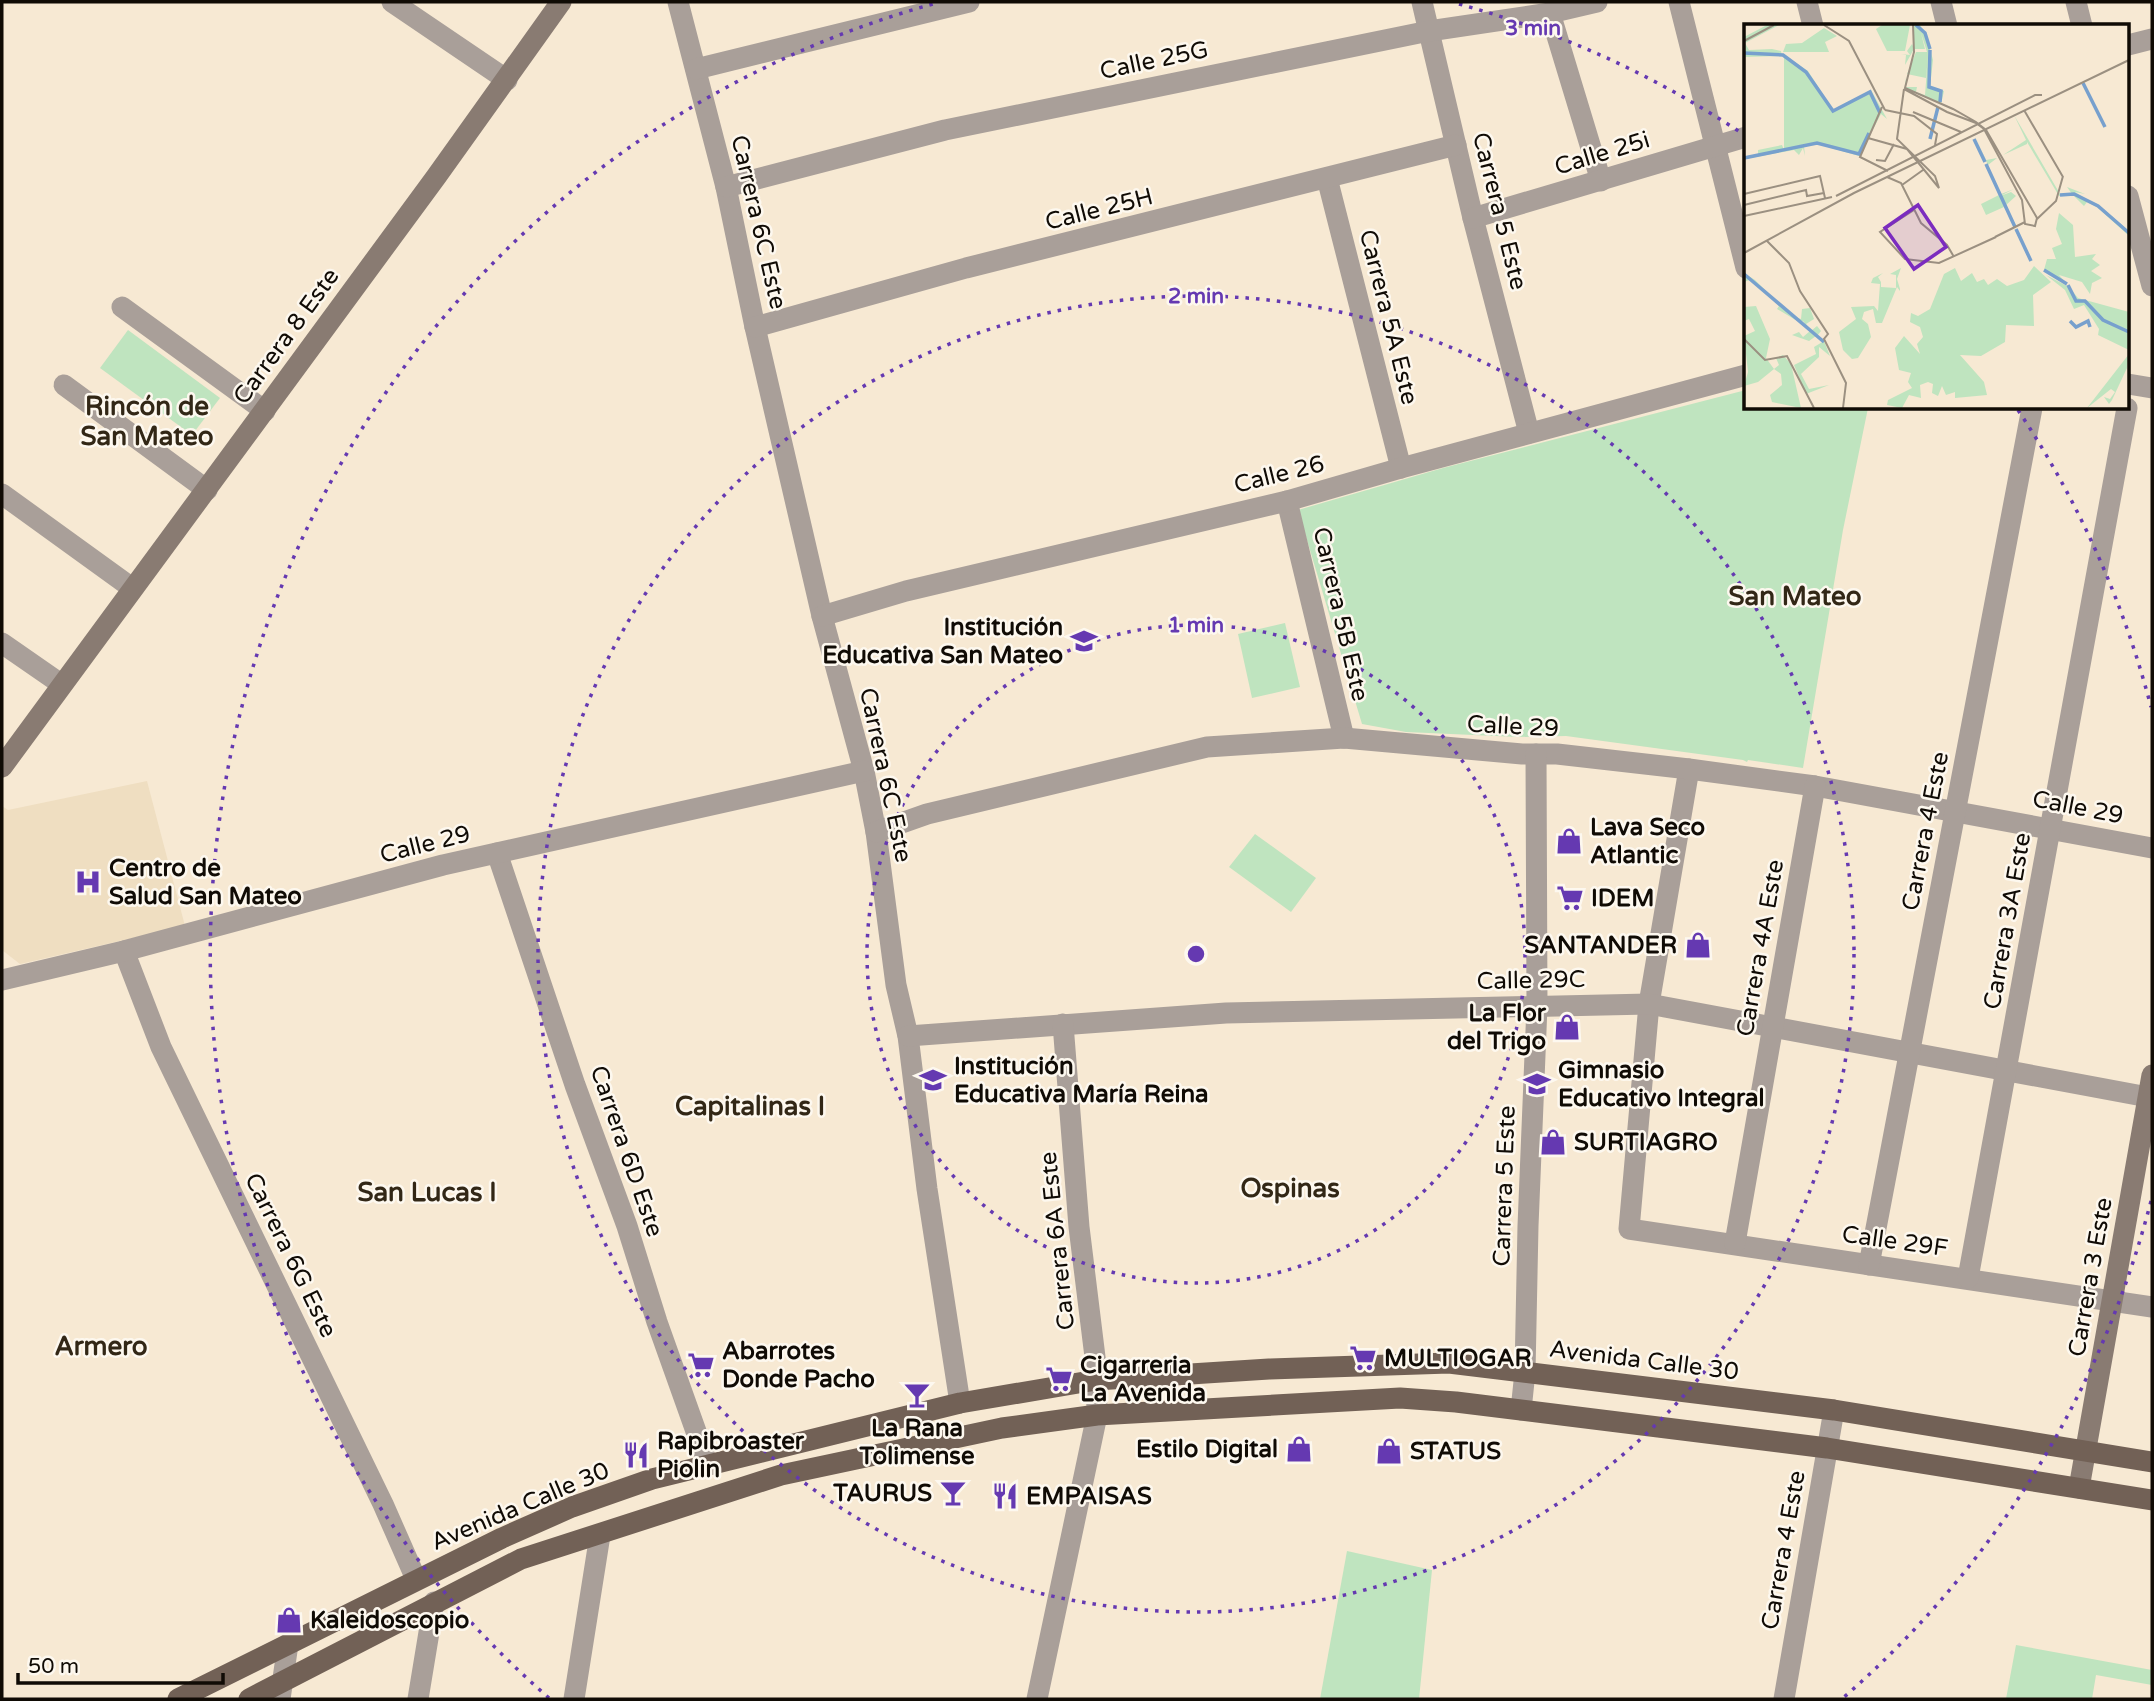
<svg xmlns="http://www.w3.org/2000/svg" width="2154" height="1701" viewBox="0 0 2154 1701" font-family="'Varela Round',sans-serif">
  <rect width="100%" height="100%" fill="#f7e9d3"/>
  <polygon fill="#efdec1" points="147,781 185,926 20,964 2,950 2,806 8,810"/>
  <g fill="#bfe4bf">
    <polygon points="128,330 220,398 192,435 100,368"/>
    <polygon points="1746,390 1746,408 1868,408 1843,530 1803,768 1748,760 1747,762 1743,760 1566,736 1518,737 1406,732 1362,724 1298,510 1443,468"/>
    <polygon points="1285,623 1300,687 1252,698 1238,634"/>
    <polygon points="1255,834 1316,878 1291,912 1229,867"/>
    <polygon points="1347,1551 1432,1570 1419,1699 1320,1699"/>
    <polygon points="2016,1645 2152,1670 2152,1685 2096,1675 2092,1699 2006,1699"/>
  </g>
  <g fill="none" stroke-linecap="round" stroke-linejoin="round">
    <g stroke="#a99f99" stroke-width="21">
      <polyline points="392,2 507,80"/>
      <polyline points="678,2 726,187 755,327 822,616 864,771 876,832 896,985 908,1036 927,1189 960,1403"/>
      <polyline points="1422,2 1473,218 1529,433"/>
      <polyline points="1679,2 1746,268"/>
      <polyline points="1807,2 1813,26"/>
      <polyline points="1941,2 1947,26"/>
      <polyline points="2076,2 2082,26"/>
      <polyline points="1550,13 1601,181"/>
      <polyline points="2128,45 2152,39"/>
      <polyline points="696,69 969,2"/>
      <polyline points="1327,178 1401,468"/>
      <polyline points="726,187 945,130 1429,31 1550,13 1597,2"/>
      <polyline points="2128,196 2152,286"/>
      <polyline points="1473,218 1746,137"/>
      <polyline points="122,307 265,411"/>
      <polyline points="755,327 966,268 1456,145"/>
      <polyline points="2128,384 2152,388"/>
      <polyline points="64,385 207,490"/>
      <polyline points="2,494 132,588"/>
      <polyline points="1287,501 1344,738"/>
      <polyline points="822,616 906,591 1287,501 1401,468 1746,375"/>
      <polyline points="2,643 61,684"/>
      <polyline points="1689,769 1649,1004 1629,1229 2152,1307"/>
      <polyline points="876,832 927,814 1207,747 1344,738 1522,754 1557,754 1689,769 1815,786 2152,848"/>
      <polyline points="497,853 575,1085 627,1226 657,1322 708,1465"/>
      <polyline points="124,951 161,1047 383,1504 416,1579"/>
      <polyline points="2,980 124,951 443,865 864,771"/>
      <polyline points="908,1036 1226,1013 1649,1004 2148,1097"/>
      <polyline points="1735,1243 1815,786"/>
      <polyline points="1869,1265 2032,408"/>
      <polyline points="1968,1278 2127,408"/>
      <polyline points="1521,1410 1525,1372 1528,1226 1537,1006 1536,754"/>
      <polyline points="280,1699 288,1644"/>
      <polyline points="418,1699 434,1602"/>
      <polyline points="574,1699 600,1535"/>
      <polyline points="1037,1699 1097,1415 1096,1365 1079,1227 1063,1024"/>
      <polyline points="1784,1699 1834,1410"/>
    </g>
    <g stroke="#897b72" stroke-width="21">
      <polyline points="2,767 436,177 561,2"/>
      <polyline points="2079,1488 2152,1075"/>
    </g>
    <g stroke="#726156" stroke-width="21">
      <polyline points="178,1699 502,1538 572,1507 652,1479 960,1403 1096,1380 1269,1369 1449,1363 1834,1410 2152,1462"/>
      <polyline points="249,1699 521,1559 781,1475 1002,1428 1097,1415 1400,1398 1456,1402 1827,1448 2152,1500"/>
    </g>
  </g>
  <g fill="none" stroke="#6539b1" stroke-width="3.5" stroke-dasharray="3.5 7">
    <circle cx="1196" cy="954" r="329"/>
    <circle cx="1196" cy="954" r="658"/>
    <path d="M2151 1201A986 986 0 0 1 1843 1698M549 1698A986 986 0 0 1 933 4M1459 4A986 986 0 0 1 1740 132M2018 410A986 986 0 0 1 2151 707"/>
  </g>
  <defs>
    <g id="school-bare" transform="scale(2.1)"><path d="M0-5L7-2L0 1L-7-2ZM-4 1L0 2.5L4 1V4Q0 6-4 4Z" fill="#6539b1" stroke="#fdf8ef" stroke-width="2.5" paint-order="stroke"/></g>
    <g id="shop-bare" transform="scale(2.1)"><path d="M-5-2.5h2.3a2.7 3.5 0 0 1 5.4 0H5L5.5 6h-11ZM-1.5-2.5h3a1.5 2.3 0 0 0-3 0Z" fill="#6539b1" stroke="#fdf8ef" stroke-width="2.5" paint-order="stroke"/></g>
    <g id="hospital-bare" transform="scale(2.1)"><path d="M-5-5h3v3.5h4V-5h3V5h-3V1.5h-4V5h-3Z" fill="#6539b1" stroke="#fdf8ef" stroke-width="2.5" paint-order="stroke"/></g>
    <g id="supermarket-bare" transform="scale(2.1)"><path d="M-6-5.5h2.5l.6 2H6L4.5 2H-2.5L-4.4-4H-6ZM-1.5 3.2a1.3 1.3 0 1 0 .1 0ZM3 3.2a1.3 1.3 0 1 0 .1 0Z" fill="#6539b1" stroke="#fdf8ef" stroke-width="2.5" paint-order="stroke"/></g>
    <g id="university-bare" transform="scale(2.1)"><path d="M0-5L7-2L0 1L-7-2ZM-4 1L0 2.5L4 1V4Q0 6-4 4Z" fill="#6539b1" stroke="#fdf8ef" stroke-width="2.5" paint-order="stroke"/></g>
    <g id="bar-bare" transform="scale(2.1)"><path d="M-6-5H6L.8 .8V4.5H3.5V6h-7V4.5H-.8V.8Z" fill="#6539b1" stroke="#fdf8ef" stroke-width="2.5" paint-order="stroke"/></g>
    <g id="restaurant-bare" transform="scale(2.1)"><path d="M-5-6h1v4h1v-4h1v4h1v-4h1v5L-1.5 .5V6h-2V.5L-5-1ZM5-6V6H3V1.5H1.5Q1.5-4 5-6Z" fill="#6539b1" stroke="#fdf8ef" stroke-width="2.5" paint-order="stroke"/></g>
  </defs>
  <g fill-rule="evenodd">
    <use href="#school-bare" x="1084" y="641"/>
    <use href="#shop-bare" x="1569" y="841"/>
    <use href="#hospital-bare" x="88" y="882"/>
    <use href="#supermarket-bare" x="1570" y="898"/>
    <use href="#shop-bare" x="1698" y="945"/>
    <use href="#shop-bare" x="1567" y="1027"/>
    <use href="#university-bare" x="933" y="1080"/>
    <use href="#university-bare" x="1537" y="1084"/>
    <use href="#shop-bare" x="1553" y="1142"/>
    <use href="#supermarket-bare" x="1363" y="1358"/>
    <use href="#supermarket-bare" x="701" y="1365"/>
    <use href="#supermarket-bare" x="1059" y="1379"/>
    <use href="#bar-bare" x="917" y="1395"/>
    <use href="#shop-bare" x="1299" y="1449"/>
    <use href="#shop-bare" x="1389" y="1451"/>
    <use href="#restaurant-bare" x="636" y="1455"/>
    <use href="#bar-bare" x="953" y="1493"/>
    <use href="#restaurant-bare" x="1005" y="1496"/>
    <use href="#shop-bare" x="289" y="1620"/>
  </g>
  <g text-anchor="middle" stroke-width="5" stroke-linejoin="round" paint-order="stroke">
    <g font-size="24" fill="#100b05" stroke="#fdf8ef">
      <text transform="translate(1154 60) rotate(-12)" y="8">Calle 25G</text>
      <text transform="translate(1602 153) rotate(-17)" y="8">Calle 25i</text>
      <text transform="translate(1099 209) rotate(-14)" y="8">Calle 25H</text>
      <text transform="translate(1500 211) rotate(76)" y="8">Carrera 5 Este</text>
      <text transform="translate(759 222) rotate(77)" y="8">Carrera 6C Este</text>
      <text transform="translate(1389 317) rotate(76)" y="8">Carrera 5A Este</text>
      <text transform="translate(286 336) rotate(-54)" y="8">Carrera 8 Este</text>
      <text transform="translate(1279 474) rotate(-14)" y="8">Calle 26</text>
      <text transform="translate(1341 614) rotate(77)" y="8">Carrera 5B Este</text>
      <text transform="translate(1513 726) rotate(3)" y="8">Calle 29</text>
      <text transform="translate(886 775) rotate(78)" y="8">Carrera 6C Este</text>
      <text transform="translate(2078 807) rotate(11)" y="8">Calle 29</text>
      <text transform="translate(1925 831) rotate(-79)" y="8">Carrera 4 Este</text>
      <text transform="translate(425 844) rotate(-14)" y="8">Calle 29</text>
      <text transform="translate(2007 921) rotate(-80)" y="8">Carrera 3A Este</text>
      <text transform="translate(1760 948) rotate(-80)" y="8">Carrera 4A Este</text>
      <text transform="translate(1531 980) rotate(-1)" y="8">Calle 29C</text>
      <text transform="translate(627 1151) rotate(71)" y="8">Carrera 6D Este</text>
      <text transform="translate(1504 1186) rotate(-88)" y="8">Carrera 5 Este</text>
      <text transform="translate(1057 1241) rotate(-96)" y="8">Carrera 6A Este</text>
      <text transform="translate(1895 1241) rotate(8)" y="8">Calle 29F</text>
      <text transform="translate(291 1255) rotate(64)" y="8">Carrera 6G Este</text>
      <text transform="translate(2090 1277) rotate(-80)" y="8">Carrera 3 Este</text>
      <text transform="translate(1644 1360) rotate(7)" y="8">Avenida Calle 30</text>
      <text transform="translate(520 1506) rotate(-23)" y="8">Avenida Calle 30</text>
      <text transform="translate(1783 1550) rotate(-80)" y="8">Carrera 4 Este</text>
    </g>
    <g font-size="24" font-weight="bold" fill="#100b05" stroke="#fdf8ef" text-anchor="start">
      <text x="1063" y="635" text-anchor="end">Institución<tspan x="1063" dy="28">Educativa San Mateo</tspan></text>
      <text x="1590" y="835">Lava Seco<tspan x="1590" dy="28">Atlantic</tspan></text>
      <text x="109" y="876">Centro de<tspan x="109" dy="28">Salud San Mateo</tspan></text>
      <text x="1591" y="906">IDEM</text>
      <text x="1677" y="953" text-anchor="end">SANTANDER</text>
      <text x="1546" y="1021" text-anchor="end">La Flor<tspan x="1546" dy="28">del Trigo</tspan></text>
      <text x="954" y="1074">Institución<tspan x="954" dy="28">Educativa María Reina</tspan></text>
      <text x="1558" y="1078">Gimnasio<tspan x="1558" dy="28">Educativo Integral</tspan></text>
      <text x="1574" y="1150">SURTIAGRO</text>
      <text x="722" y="1359">Abarrotes<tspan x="722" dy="28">Donde Pacho</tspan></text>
      <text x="1384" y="1366">MULTIOGAR</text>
      <text x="1080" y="1373">Cigarreria<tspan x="1080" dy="28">La Avenida</tspan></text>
      <text x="917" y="1436" text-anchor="middle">La Rana<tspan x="917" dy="28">Tolimense</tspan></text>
      <text x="657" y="1449">Rapibroaster<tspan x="657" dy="28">Piolin</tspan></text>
      <text x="1278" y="1457" text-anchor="end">Estilo Digital</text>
      <text x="1410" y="1459">STATUS</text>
      <text x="932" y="1501" text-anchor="end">TAURUS</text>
      <text x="1026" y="1504">EMPAISAS</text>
      <text x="310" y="1628">Kaleidoscopio</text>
    </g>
    <g font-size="26" font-weight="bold" fill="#322716" stroke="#fdf8ef">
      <text x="147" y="415">Rincón de<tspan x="147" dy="30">San Mateo</tspan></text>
      <text x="1795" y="605">San Mateo</text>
      <text x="750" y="1115">Capitalinas I</text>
      <text x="1290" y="1197">Ospinas</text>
      <text x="427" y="1201">San Lucas I</text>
      <text x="101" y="1355">Armero</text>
    </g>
  </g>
  <g transform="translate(1744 24)">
    <rect width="385" height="385" fill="#f7e9d3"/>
    <path d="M 23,1 L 35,1 L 1,19 L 5,26 L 28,25 L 37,27 L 38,32 L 0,33 L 0,13 ZM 138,1 L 166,1 L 161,27 L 143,27 L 132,5 ZM 169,1 L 176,1 L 182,10 L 189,36 L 186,63 L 200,67 L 197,80 L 163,65 L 162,64 L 161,62 L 162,53 L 162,63 L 173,63 L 172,68 L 181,71 L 184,32 L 182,54 L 163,50 L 172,28 L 183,28 L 177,9 L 181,25 L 170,25 L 161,41 L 162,31 L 157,30 L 166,31 L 163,27 L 168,20 L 170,24 ZM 80,4 L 93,12 L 81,18 L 85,28 L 39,28 L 42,20 L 58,19 ZM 40,31 L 64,47 L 89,86 L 127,66 L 143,95 L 137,90 L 115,132 L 74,120 L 60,122 L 61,132 L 59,124 L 55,131 L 50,126 L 1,135 L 14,131 L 14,126 L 38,121 L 40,126 ZM 270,91 L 316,170 L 328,170 L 323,163 L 341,170 L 331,168 L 364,189 L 385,207 L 384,211 L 353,183 L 343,178 L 340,182 L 329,171 L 315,172 L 302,150 L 275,163 L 302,150 L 283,118 L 283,120 L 259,131 L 282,116 ZM 230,110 L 242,136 L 253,134 L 244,141 L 257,170 L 270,165 L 256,172 L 267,168 L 272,172 L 262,181 L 272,202 L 260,183 L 242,191 L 237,180 L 257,170 ZM 315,189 L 329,201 L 331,233 L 352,230 L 348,235 L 356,241 L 347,247 L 358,254 L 348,259 L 346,270 L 338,258 L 315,251 L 323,260 L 300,246 L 303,235 L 312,235 L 308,224 L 318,220 L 312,205 ZM 290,242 L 307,258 L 289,271 L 290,302 L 262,301 L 261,318 L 237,332 L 216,331 L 240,358 L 243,371 L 211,374 L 211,368 L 202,371 L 198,362 L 194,372 L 188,369 L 189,360 L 184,358 L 176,361 L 177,374 L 165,371 L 158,384 L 143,381 L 144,376 L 168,364 L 164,358 L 167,349 L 155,346 L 151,324 L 160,312 L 176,330 L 173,320 L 179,313 L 176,303 L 166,298 L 167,289 L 174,292 L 186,285 L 200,250 L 211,244 L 217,257 L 228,249 L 233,258 L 240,255 L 244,261 L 253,255 L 263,262 L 280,256 ZM 157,244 L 153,255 L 156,265 L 156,267 L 153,263 L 138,299 L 132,299 L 129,285 L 120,288 L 118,295 L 124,300 L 127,313 L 114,334 L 108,335 L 99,326 L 95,308 L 112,295 L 107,283 L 130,282 L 134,287 L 136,260 L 127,259 L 129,254 L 139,249 L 134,253 L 137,258 L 137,263 L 152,264 L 152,251 L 146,250 ZM 0,249 L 11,256 L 47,292 L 57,295 L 58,285 L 66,284 L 70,295 L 62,300 L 67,307 L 73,302 L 77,307 L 73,312 L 79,315 L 72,312 L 65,317 L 48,311 L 55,308 L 59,313 L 66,307 L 59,297 L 55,298 L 33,285 L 35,282 L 8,255 L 0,258 ZM 302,251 L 325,263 L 334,274 L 385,288 L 385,326 L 354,311 L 355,305 L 340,281 L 330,285 L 321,266 ZM 12,282 L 26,315 L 22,334 L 30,345 L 35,341 L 32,334 L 39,331 L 47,340 L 57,384 L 28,378 L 26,371 L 38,361 L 37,350 L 30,345 L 14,358 L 0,362 L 4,348 L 0,312 L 11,307 L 5,295 L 0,297 L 0,283 ZM 80,317 L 86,332 L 75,323 L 75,333 L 57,350 L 65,365 L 85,361 L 62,370 L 50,341 L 72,330 L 70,323 ZM 385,330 L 383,344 L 368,376 L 365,380 L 360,373 L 366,375 L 371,368 L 367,365 L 343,384 Z" fill="#bfe4bf"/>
    <path fill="none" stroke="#77a0cd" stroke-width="3.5" d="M 172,1 L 181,9 L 186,25M 186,26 L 185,63 L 197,67 L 196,78M 0,29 L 39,31 L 62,48 L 89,87 L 126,68 L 136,89M 339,59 L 361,103M 186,115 L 194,83M 230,115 L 241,138M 0,134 L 73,119 L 115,130 L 125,109M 242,140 L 271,203M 316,171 L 330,170 L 354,182 L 385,209M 272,205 L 287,237M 300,246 L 323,260M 0,250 L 80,318M 324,261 L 332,277 L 341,277 L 359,296 L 385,308M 326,297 L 332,303 L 344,297 L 346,303"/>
    <path fill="none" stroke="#9b9081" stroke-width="2" d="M 80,1 L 105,17 L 141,86M 0,17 L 30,1M 160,65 L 203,88 L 232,99 L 240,105 L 278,176 L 281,200 L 291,202 L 293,194 L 242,106 L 232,98 L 209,85 L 161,64 L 170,28 L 169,1M 138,83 L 116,133 L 144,147M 141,86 L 170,92 L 193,110 L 191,121M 280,86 L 319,153M 169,88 L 217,108M 124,114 L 163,125 L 195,164 L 191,152 L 153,115 L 160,65M 132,136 L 141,137 L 150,120M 143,153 L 157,159 L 177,199 L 203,221 L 210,233M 158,161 L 179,146M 0,170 L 76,152 L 81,174M 92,172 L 291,71 L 298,71M 0,181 L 62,166 L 63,172 L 80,169M 170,186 L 136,208 L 161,235 L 195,239 L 252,213M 0,192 L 88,173M 293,195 L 312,177 L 319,152M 251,213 L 281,198M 23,217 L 45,239 L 56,267 L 84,310 L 80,315 L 102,359 L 99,384M 0,229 L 110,169 L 385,36M 0,315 L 21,336 L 43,332 L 70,384"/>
    <path fill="#7b2cbf" fill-opacity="0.15" stroke="#7b2cbf" stroke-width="3.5" d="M 174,181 L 202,223 L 170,245 L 141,204 Z"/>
    <rect width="385" height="385" fill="none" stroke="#100b05" stroke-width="3.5"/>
  </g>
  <circle cx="1196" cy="954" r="10" fill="#6539b1" stroke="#fdf8ef" stroke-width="3.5"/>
  <g font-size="21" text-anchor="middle" font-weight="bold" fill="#6539b1" stroke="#fdf8ef" stroke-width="5" stroke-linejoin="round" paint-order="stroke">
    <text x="1533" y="35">3 min</text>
    <text x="1196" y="303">2 min</text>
    <text x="1196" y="632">1 min</text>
  </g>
  <rect width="2154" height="1701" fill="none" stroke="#100b05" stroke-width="7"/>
  <path d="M18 1673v10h205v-10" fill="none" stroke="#100b05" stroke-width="3.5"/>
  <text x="28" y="1673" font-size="21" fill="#100b05" stroke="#fdf8ef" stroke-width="5" paint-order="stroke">50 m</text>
</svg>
